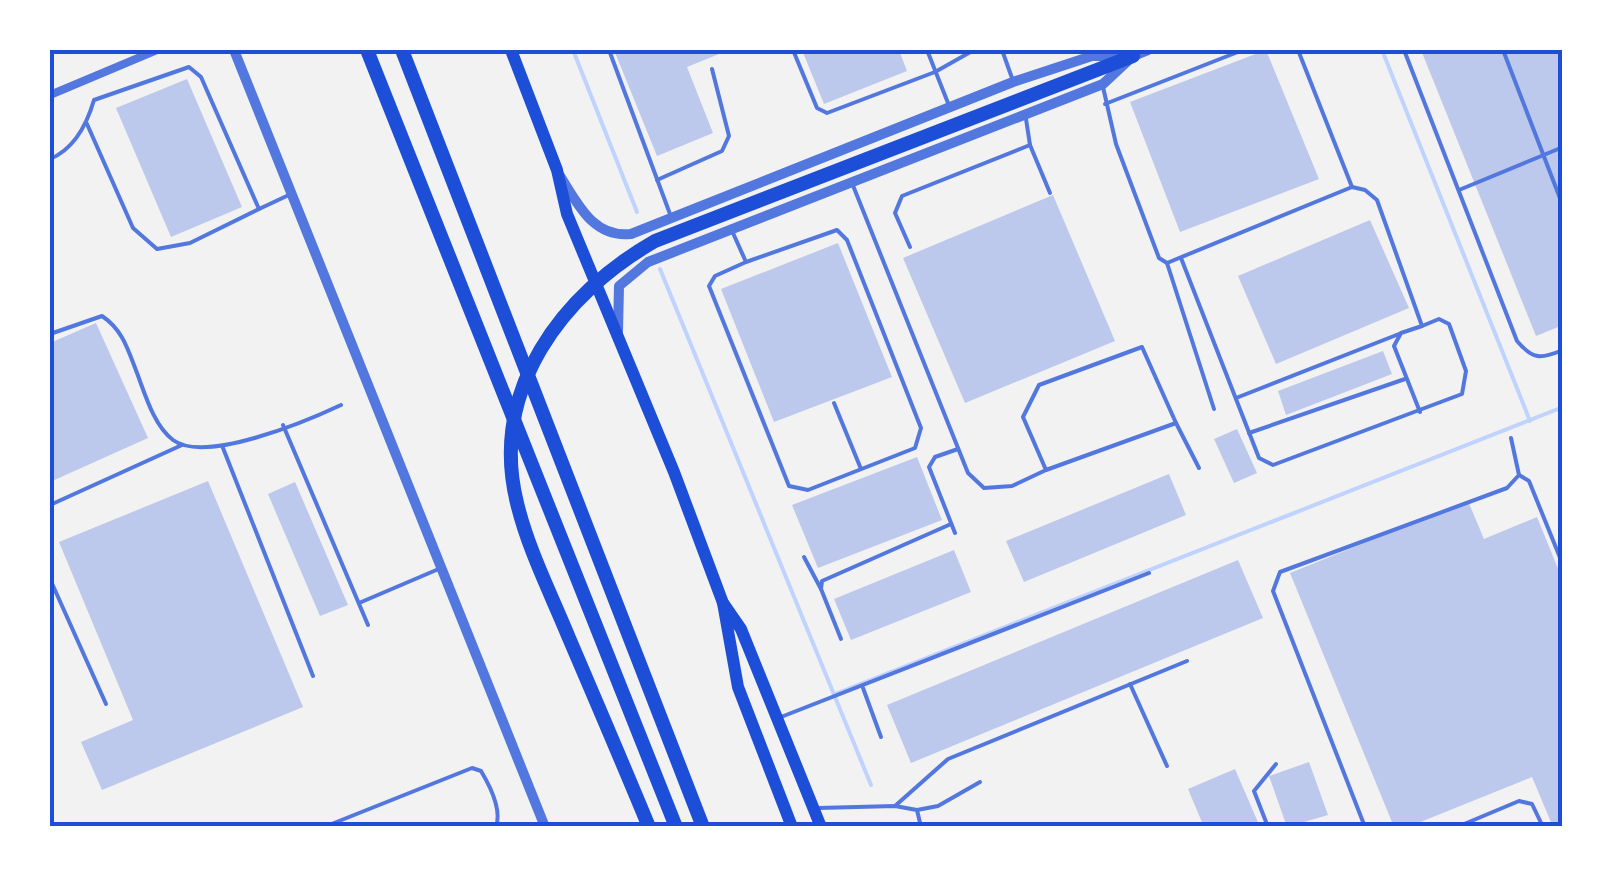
<svg xmlns="http://www.w3.org/2000/svg" width="1613" height="877" viewBox="0 0 1613 877" font-family="Ubuntu,sans-serif">
  <rect width="100%" height="100%" fill="#f2f2f2"/>
  <g fill="none" stroke-linecap="round" stroke-linejoin="round">
    <g stroke="#bfd3fe" stroke-width="4">
      <polyline points="573,50 637,212"/>
      <polyline points="1382,50 1530,421"/>
      <polyline points="660,269 871,785"/>
      <polyline points="835,694 1563,407"/>
      <polyline points="887,826 888,827"/>
    </g>
  </g>
  <g fill="#bdc9ec">
    <polygon points="614,50 729,50 687,67 713,133 657,156"/>
    <polygon points="802,50 899,50 907,71 824,104"/>
    <polygon points="1266,50 1319,179 1180,232 1130,102"/>
    <polygon points="1421,50 1563,50 1563,325 1536,336"/>
    <polygon points="187,79 242,207 171,237 116,108"/>
    <polygon points="1053,195 1115,341 965,403 903,258"/>
    <polygon points="1370,220 1409,308 1276,364 1238,276"/>
    <polygon points="838,243 892,377 774,422 721,289"/>
    <polygon points="96,323 148,438 50,482 50,343"/>
    <polygon points="1383,351 1392,374 1286,415 1278,391"/>
    <polygon points="1237,429 1257,473 1234,483 1214,439"/>
    <polygon points="917,457 942,520 818,568 792,505"/>
    <polygon points="1169,474 1186,515 1024,582 1006,541"/>
    <polygon points="208,481 303,707 102,790 81,742 133,720 59,542"/>
    <polygon points="295,482 348,605 320,616 268,494"/>
    <polygon points="1468,501 1484,539 1537,517 1563,581 1563,827 1553,827 1532,777 1408,827 1394,827 1290,573"/>
    <polygon points="954,550 971,592 851,640 834,599"/>
    <polygon points="1238,560 1263,618 911,763 887,705"/>
    <polygon points="1309,762 1328,815 1287,827 1269,776"/>
    <polygon points="1235,769 1260,827 1204,827 1188,789"/>
  </g>
  <g fill="none" stroke-linecap="round" stroke-linejoin="round">
    <g stroke="#5277de" stroke-width="4">
      <polyline points="609,50 670,214"/>
      <polyline points="793,50 817,108 827,113 935,72 974,50"/>
      <polyline points="927,50 948,103"/>
      <polyline points="1002,50 1012,78"/>
      <polyline points="1298,50 1352,187"/>
      <path d="M 1404,50 L 1517,341 C 1533,360 1541,359 1563,350"/>
      <polyline points="1503,50 1563,206"/>
      <polyline points="1103,87 1116,144 1159,258 1167,263 1352,187 1365,190 1377,200 1422,326 1401,333 1394,346 1420,412"/>
      <polyline points="1105,104 1243,50"/>
      <polyline points="1026,119 1030,145 1050,193"/>
      <polyline points="87,124 133,228 157,249 190,243 259,209"/>
      <path d="M 50,159 C 74,149 87,124 94,100 L 189,67 L 201,77 L 259,209 L 291,194"/>
      <polyline points="657,180 722,151 729,136 712,69"/>
      <polyline points="852,183 968,473 984,488 1012,486 1046,470 1023,417 1039,385 1142,347 1176,423"/>
      <polyline points="1459,190 1563,147"/>
      <polyline points="733,233 746,262 715,276 709,286 789,486 808,490 915,448 921,428 847,240 837,230 746,262"/>
      <polyline points="910,247 895,213 902,196 1030,145"/>
      <polyline points="1181,258 1259,458 1273,465 1462,394 1466,371 1449,324 1439,319 1422,326"/>
      <polyline points="1167,263 1214,409"/>
      <path d="M 50,334 L 102,316 C 123,330 128,350 137,373 C 145,394 154,426 173,440 C 205,464 307,421 341,405"/>
      <polyline points="1236,398 1399,334"/>
      <polyline points="834,403 861,469"/>
      <polyline points="283,425 368,625"/>
      <polyline points="1249,433 1405,379"/>
      <polyline points="223,448 313,676"/>
      <polyline points="1046,470 1176,423 1199,468"/>
      <polyline points="1519,475 1529,481 1563,565"/>
      <polyline points="50,505 182,445"/>
      <polyline points="955,533 929,467 935,457 958,449"/>
      <polyline points="804,557 821,589"/>
      <polyline points="50,579 106,704"/>
      <polyline points="359,603 441,568"/>
      <polyline points="841,639 821,589 822,581 951,524"/>
      <polyline points="1130,684 1167,766"/>
      <polyline points="863,688 881,737"/>
      <polyline points="781,717 1149,573"/>
      <polyline points="895,806 948,759 1187,661"/>
      <polyline points="818,808 895,806 917,810 921,827"/>
      <polyline points="917,810 938,806 980,782"/>
      <path d="M 324,827 L 472,768 L 481,771 C 490,786 502,810 496,827"/>
      <polyline points="1268,827 1254,791 1276,764"/>
      <polyline points="1365,827 1273,591 1280,572 1507,488 1519,475 1511,438"/>
      <polyline points="1457,827 1519,801 1532,804 1543,827"/>
    </g>
    <polyline stroke="#5277de" stroke-width="8" points="50,95 157,50"/>
    <g stroke="#5277de" stroke-width="10">
      <polyline points="234,50 545,827"/>
      <path d="M 560,176 C 578,204 593,238 631,234 L 1013,82 L 1092,56 L 1127,56"/>
      <polyline points="618,331 619,286 648,262 1103,84 1133,56 1148,50"/>
    </g>
    <g stroke="#1d4ed8" stroke-width="12">
      <polyline points="511,50 557,170 567,214 674,472 723,603 741,629 821,827"/>
      <polyline points="723,603 738,687 792,827"/>
    </g>
    <g stroke="#1d4ed8" stroke-width="14">
      <polyline points="367,50 676,827"/>
      <polyline points="402,50 703,827"/>
      <path d="M 649,827 C 623,764 596,701 569,638 C 551,594 528,549 517,503 C 489,390 562,294 655,241 L 1133,56"/>
    </g>
  </g>
  <rect width="1613" height="877" fill="none" stroke="#ffffff" stroke-width="105"/>
  <rect x="52" y="52" width="1508" height="772" fill="none" stroke="#1d4ed8" stroke-width="4"/>
</svg>
